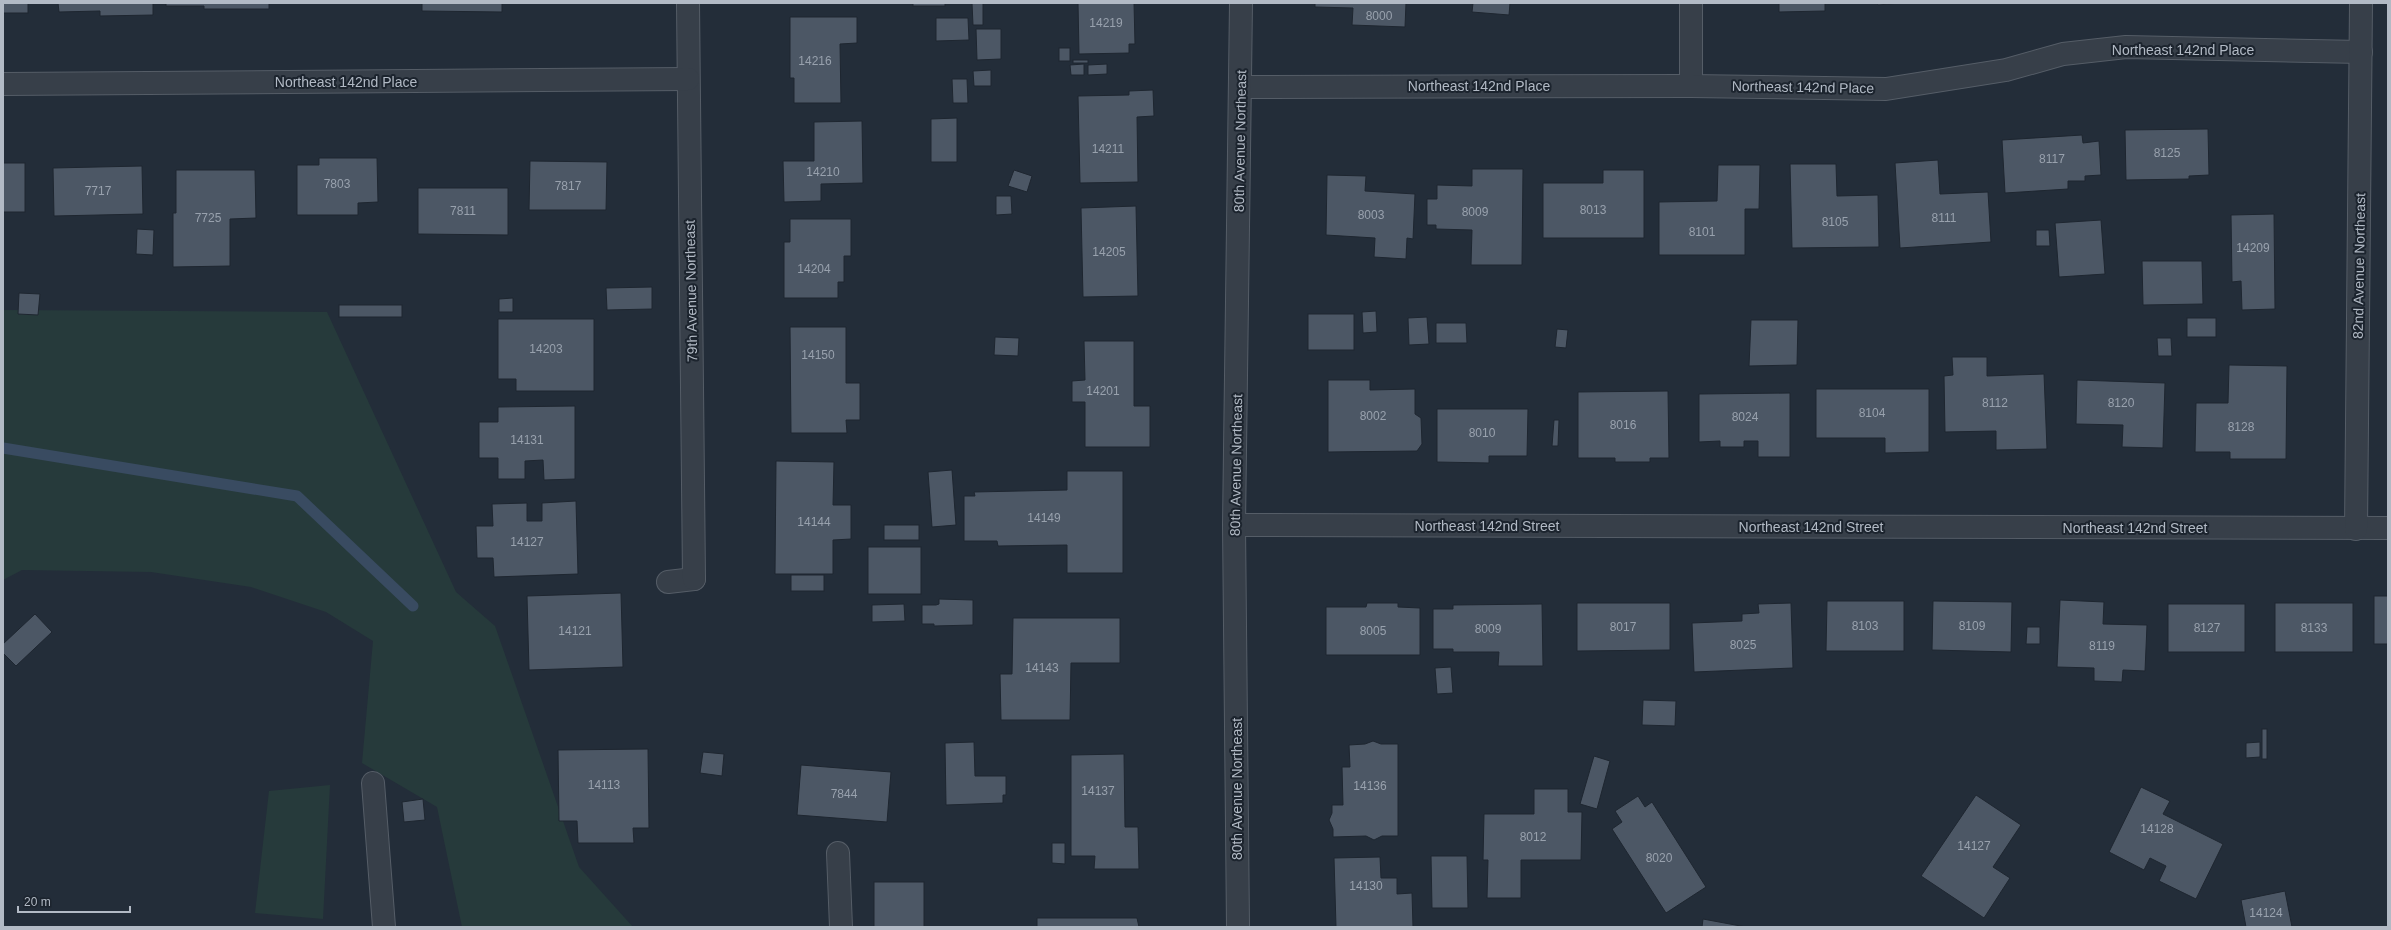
<svg xmlns="http://www.w3.org/2000/svg" width="2391" height="930" viewBox="0 0 2391 930" font-family="Arial,sans-serif">
  <rect width="100%" height="100%" fill="#232d39"/>
  <g fill="#263a3b">
    <polygon points="3,310 327,312 456,592 495,626 579,867 633,927 462,927 437,807 362,763 373,641 326,612 251,587 151,572 22,570 3,580"/>
    <polygon points="330,785 323,919 255,913 269,791"/>
  </g>
  <g fill="none" stroke-linecap="round" stroke-linejoin="round">
    <polyline stroke="#394b61" stroke-width="11" points="3,448 297,496 413,606"/>
  </g>
  <g fill="#4c5765" stroke="#1e2630">
    <rect x="3" y="3" width="25" height="10"/>
    <polygon points="58,3 153,3 153,15 100,16 100,11 59,12"/>
    <polygon points="166,3 269,3 269,9 204,9 204,6 166,6"/>
    <polygon points="422,3 502,3 502,12 422,11"/>
    <rect x="913" y="3" width="32" height="3"/>
    <polygon points="972,3 983,3 983,25 973,25"/>
    <polygon points="1078,3 1134,3 1135,44 1129,44 1129,53 1079,54"/>
    <polygon points="1315,3 1406,3 1405,27 1352,25 1353,8 1315,7"/>
    <polygon points="1473,3 1510,3 1509,15 1472,12"/>
    <polygon points="1779,3 1825,3 1825,11 1779,12"/>
    <polygon points="1877,3 1900,3 1878,5"/>
    <polygon points="790,17 857,17 857,43 840,44 841,103 794,103 794,78 790,78"/>
    <polygon points="936,18 968,18 969,40 936,41"/>
    <polygon points="976,29 1001,29 1001,59 977,60"/>
    <rect x="1059" y="48" width="11" height="13"/>
    <rect x="1073" y="60" width="15" height="3"/>
    <polygon points="1084,64 1084,75 1071,75 1070,65"/>
    <polygon points="1107,64 1107,74 1088,75 1088,65"/>
    <polygon points="991,70 991,86 974,86 973,71"/>
    <polygon points="952,79 967,79 968,103 953,103"/>
    <polygon points="1153,90 1154,116 1137,117 1138,182 1080,183 1078,96 1129,95 1129,91"/>
    <polygon points="957,118 957,162 931,162 931,119"/>
    <polygon points="862,121 863,183 821,184 821,201 784,202 783,161 814,161 814,122"/>
    <polygon points="2208,129 2209,175 2189,176 2189,179 2126,180 2125,130"/>
    <polygon points="2082,135 2083,143 2099,141 2101,175 2085,176 2085,181 2068,181 2068,189 2005,193 2002,140"/>
    <polygon points="319,158 377,158 378,202 358,203 358,215 297,215 297,165 319,165"/>
    <polygon points="1938,160 1940,194 1988,192 1991,242 1900,248 1895,163"/>
    <polygon points="530,161 607,162 606,210 529,210"/>
    <rect x="3" y="163" width="22" height="49"/>
    <polygon points="1790,164 1836,164 1837,196 1878,195 1879,247 1792,248"/>
    <polygon points="1718,165 1760,165 1759,209 1745,209 1745,255 1659,255 1659,202 1717,201"/>
    <polygon points="142,166 143,214 54,216 53,168"/>
    <polygon points="1472,169 1523,169 1522,265 1471,265 1472,230 1436,229 1436,225 1427,225 1427,199 1437,199 1437,185 1472,186"/>
    <polygon points="176,170 255,170 256,218 230,219 230,266 173,267 173,213 176,213"/>
    <polygon points="1014,170 1032,176 1027,192 1008,186"/>
    <polygon points="1603,170 1644,170 1644,238 1543,238 1543,183 1603,183"/>
    <polygon points="1327,175 1366,176 1365,191 1415,194 1413,239 1407,238 1406,259 1374,257 1375,238 1326,235"/>
    <polygon points="418,188 508,188 508,235 418,234"/>
    <polygon points="996,196 1011,196 1012,214 996,215"/>
    <polygon points="1136,206 1138,296 1083,297 1081,208"/>
    <polygon points="2274,214 2275,309 2242,310 2241,281 2232,282 2231,215"/>
    <polygon points="790,219 851,219 851,256 844,256 844,282 838,282 838,298 784,298 784,242 790,242"/>
    <polygon points="2101,220 2105,274 2059,277 2055,223"/>
    <polygon points="137,229 154,230 153,255 136,254"/>
    <polygon points="2036,230 2049,230 2050,246 2036,246"/>
    <polygon points="2142,261 2202,261 2203,304 2143,305"/>
    <polygon points="652,287 652,309 607,310 606,288"/>
    <polygon points="19,293 40,294 38,315 18,314"/>
    <polygon points="513,298 513,312 499,312 499,299"/>
    <rect x="339" y="305" width="63" height="12"/>
    <polygon points="1376,311 1377,332 1363,333 1362,312"/>
    <rect x="1308" y="314" width="46" height="36"/>
    <polygon points="1427,317 1429,344 1409,345 1408,318"/>
    <rect x="2187" y="318" width="29" height="19"/>
    <polygon points="498,319 594,319 594,391 516,391 516,379 498,379"/>
    <polygon points="1751,320 1798,320 1797,365 1749,366"/>
    <polygon points="1436,323 1466,323 1467,343 1436,343"/>
    <polygon points="790,327 846,327 846,383 860,383 860,420 846,420 847,433 791,433"/>
    <polygon points="1557,329 1568,330 1566,348 1555,347"/>
    <polygon points="995,337 1019,338 1018,356 994,355"/>
    <polygon points="2157,338 2171,338 2172,356 2158,356"/>
    <polygon points="1084,341 1134,341 1134,406 1150,406 1150,447 1085,447 1085,402 1072,402 1072,381 1085,380"/>
    <polygon points="1952,357 1987,357 1987,376 2044,374 2047,449 1996,450 1996,431 1945,432 1944,376 1953,375"/>
    <polygon points="2229,365 2287,366 2286,459 2230,459 2230,452 2195,452 2196,403 2228,403"/>
    <polygon points="1328,380 1370,380 1370,390 1415,389 1415,414 1421,418 1422,444 1417,451 1328,452"/>
    <polygon points="2077,380 2165,383 2163,448 2122,447 2123,425 2076,424"/>
    <polygon points="1816,389 1929,389 1929,452 1885,453 1885,438 1816,438"/>
    <polygon points="1668,391 1669,458 1650,458 1650,462 1615,462 1615,458 1578,458 1578,392"/>
    <polygon points="1790,393 1790,457 1758,457 1758,441 1744,441 1744,447 1720,447 1720,441 1699,442 1699,394"/>
    <polygon points="575,406 575,479 544,480 543,460 525,461 525,479 498,479 498,458 479,458 479,422 498,422 498,407"/>
    <polygon points="1437,409 1528,409 1527,456 1489,456 1489,463 1437,462"/>
    <polygon points="1554,420 1559,420 1558,446 1552,446"/>
    <polygon points="776,461 834,462 833,505 851,505 851,539 833,540 833,574 775,574"/>
    <polygon points="952,470 956,525 932,527 928,472"/>
    <polygon points="1067,471 1123,471 1123,573 1067,573 1067,545 998,546 997,541 964,541 964,496 975,496 974,492 1067,490"/>
    <polygon points="576,501 578,574 494,577 493,558 477,558 476,526 493,526 492,504 527,503 527,521 542,521 542,503"/>
    <rect x="884" y="525" width="35" height="15"/>
    <rect x="868" y="547" width="53" height="47"/>
    <rect x="791" y="575" width="33" height="16"/>
    <polygon points="621,593 623,667 529,670 527,596"/>
    <rect x="2374" y="596" width="14" height="48"/>
    <polygon points="939,599 973,600 973,625 934,626 934,624 922,624 922,605 936,605 939,604"/>
    <polygon points="2060,600 2104,602 2103,624 2147,625 2145,671 2123,670 2122,682 2094,681 2094,668 2057,667"/>
    <polygon points="1827,601 1904,601 1904,651 1826,651"/>
    <polygon points="1933,601 2012,602 2011,652 1932,650"/>
    <polygon points="1367,603 1398,603 1398,607 1420,608 1420,655 1326,655 1326,607 1366,607"/>
    <polygon points="1577,603 1670,603 1670,650 1577,651"/>
    <polygon points="1791,603 1793,668 1694,672 1692,623 1742,621 1742,614 1759,613 1758,604"/>
    <rect x="2275" y="603" width="78" height="49"/>
    <polygon points="904,604 905,621 872,622 872,605"/>
    <polygon points="1542,604 1543,666 1498,666 1499,652 1453,652 1453,649 1433,649 1433,609 1453,609 1453,605"/>
    <rect x="2168" y="604" width="77" height="48"/>
    <polygon points="35,614 52,632 16,666 3,653 3,644"/>
    <polygon points="1013,618 1120,618 1120,663 1071,663 1070,720 1001,720 1000,674 1012,674"/>
    <polygon points="2027,627 2040,627 2040,644 2026,644"/>
    <polygon points="1451,667 1453,693 1437,694 1435,668"/>
    <polygon points="1643,700 1676,701 1675,726 1642,725"/>
    <rect x="2262" y="729" width="5" height="30"/>
    <polygon points="1373,741 1381,744 1398,744 1398,836 1382,836 1374,840 1366,836 1333,837 1333,829 1329,820 1332,813 1332,805 1343,805 1342,767 1350,767 1349,745 1365,744"/>
    <polygon points="974,742 975,776 1006,776 1006,795 1003,795 1003,803 946,805 945,743"/>
    <polygon points="2260,742 2260,757 2246,758 2246,743"/>
    <polygon points="648,749 649,828 633,828 634,843 578,843 577,821 559,821 558,750"/>
    <polygon points="703,752 724,754 722,776 700,773"/>
    <polygon points="1124,754 1125,827 1138,827 1139,869 1094,869 1095,856 1071,856 1071,755"/>
    <polygon points="1594,756 1610,761 1597,809 1580,804"/>
    <polygon points="801,765 891,772 887,822 797,815"/>
    <polygon points="2141,787 2170,801 2163,814 2223,844 2196,899 2159,881 2166,866 2150,858 2144,870 2109,852"/>
    <polygon points="1534,789 1568,789 1568,812 1582,812 1581,860 1521,860 1521,898 1487,898 1488,860 1483,860 1484,814 1534,814"/>
    <polygon points="1976,795 2021,825 1993,867 2010,878 1984,918 1921,876"/>
    <polygon points="1638,796 1645,807 1652,802 1706,887 1666,913 1612,829 1622,822 1615,811"/>
    <polygon points="423,799 425,820 404,822 402,802"/>
    <polygon points="1052,843 1065,843 1065,864 1052,863"/>
    <polygon points="1431,856 1467,856 1468,908 1432,908"/>
    <polygon points="1380,857 1381,878 1397,878 1397,894 1412,893 1413,927 1336,927 1334,858"/>
    <rect x="874" y="882" width="50" height="45"/>
    <polygon points="2285,891 2292,927 2246,927 2241,900"/>
    <polygon points="1037,918 1137,918 1139,927 1037,927"/>
    <polygon points="1703,919 1746,927 1702,927"/>
  </g>
  <g fill="none" stroke-linecap="round" stroke-linejoin="round">
    <g stroke="#555d67" stroke-width="24">
      <g id="service">
        <polyline points="668,582 694,579"/>
        <polyline points="373,783 384,927"/>
        <polyline points="838,853 841,927"/>
      </g>
    </g>
    <g stroke="#555d67" stroke-width="24">
      <g id="minor">
        <polyline points="688,3 694,579"/>
        <polyline points="3,84 688,79"/>
        <polyline points="1691,86 1691,3"/>
        <polyline points="1241,87 1691,86 1886,89 2006,70 2063,54 2126,47 2361,52"/>
        <polyline points="1234,525 2388,528"/>
        <polyline points="2356,529 2361,3"/>
        <polyline points="1238,927 1234,525 1241,3"/>
      </g>
    </g>
    <use href="#service" stroke="#373f49" stroke-width="22"/>
    <use href="#minor" stroke="#373f49" stroke-width="22"/>
  </g>
  <g text-anchor="middle" stroke-width="4" stroke-linejoin="round" paint-order="stroke">
    <g font-size="12" fill="#98a1ad">
      <text x="1379" y="20">8000</text>
      <text x="1106" y="27">14219</text>
      <text x="815" y="65">14216</text>
      <text x="1108" y="153">14211</text>
      <text x="2167" y="157">8125</text>
      <text x="2052" y="163">8117</text>
      <text x="823" y="176">14210</text>
      <text x="337" y="188">7803</text>
      <text x="568" y="190">7817</text>
      <text x="98" y="195">7717</text>
      <text x="1593" y="214">8013</text>
      <text x="463" y="215">7811</text>
      <text x="1475" y="216">8009</text>
      <text x="1371" y="219">8003</text>
      <text x="208" y="222">7725</text>
      <text x="1944" y="222">8111</text>
      <text x="1835" y="226">8105</text>
      <text x="1702" y="236">8101</text>
      <text x="2253" y="252">14209</text>
      <text x="1109" y="256">14205</text>
      <text x="814" y="273">14204</text>
      <text x="546" y="353">14203</text>
      <text x="818" y="359">14150</text>
      <text x="1103" y="395">14201</text>
      <text x="1995" y="407">8112</text>
      <text x="2121" y="407">8120</text>
      <text x="1872" y="417">8104</text>
      <text x="1373" y="420">8002</text>
      <text x="1745" y="421">8024</text>
      <text x="1623" y="429">8016</text>
      <text x="2241" y="431">8128</text>
      <text x="1482" y="437">8010</text>
      <text x="527" y="444">14131</text>
      <text x="1044" y="522">14149</text>
      <text x="814" y="526">14144</text>
      <text x="527" y="546">14127</text>
      <text x="1865" y="630">8103</text>
      <text x="1972" y="630">8109</text>
      <text x="1623" y="631">8017</text>
      <text x="2207" y="632">8127</text>
      <text x="2314" y="632">8133</text>
      <text x="1488" y="633">8009</text>
      <text x="575" y="635">14121</text>
      <text x="1373" y="635">8005</text>
      <text x="1743" y="649">8025</text>
      <text x="2102" y="650">8119</text>
      <text x="1042" y="672">14143</text>
      <text x="604" y="789">14113</text>
      <text x="1370" y="790">14136</text>
      <text x="1098" y="795">14137</text>
      <text x="844" y="798">7844</text>
      <text x="2157" y="833">14128</text>
      <text x="1533" y="841">8012</text>
      <text x="1974" y="850">14127</text>
      <text x="1659" y="862">8020</text>
      <text x="1366" y="890">14130</text>
      <text x="2266" y="917">14124</text>
    </g>
    <g font-size="14" fill="#b2bac5" stroke="#1c242e">
      <text x="2183" y="55">Northeast 142nd Place</text>
      <text x="346" y="87">Northeast 142nd Place</text>
      <text x="1479" y="91">Northeast 142nd Place</text>
      <text transform="translate(1803 87) rotate(1)" y="5">Northeast 142nd Place</text>
      <text transform="translate(1240 141) rotate(-89)" y="5">80th Avenue Northeast</text>
      <text transform="translate(2359 266) rotate(-89)" y="5">82nd Avenue Northeast</text>
      <text transform="translate(691 291) rotate(-91)" y="5">79th Avenue Northeast</text>
      <text transform="translate(1236 465) rotate(-89)" y="5">80th Avenue Northeast</text>
      <text x="1487" y="531">Northeast 142nd Street</text>
      <text x="1811" y="532">Northeast 142nd Street</text>
      <text x="2135" y="533">Northeast 142nd Street</text>
      <text transform="translate(1237 789) rotate(-90)" y="5">80th Avenue Northeast</text>
    </g>
  </g>
  <rect width="2391" height="930" fill="none" stroke="#b2bac5" stroke-width="8"/>
  <path d="M18 906v6h112v-6" fill="none" stroke="#b2bac5" stroke-width="2"/>
  <text x="24" y="906" font-size="12" fill="#b2bac5" stroke="#1c242e" stroke-width="3" paint-order="stroke">20 m</text>
</svg>
